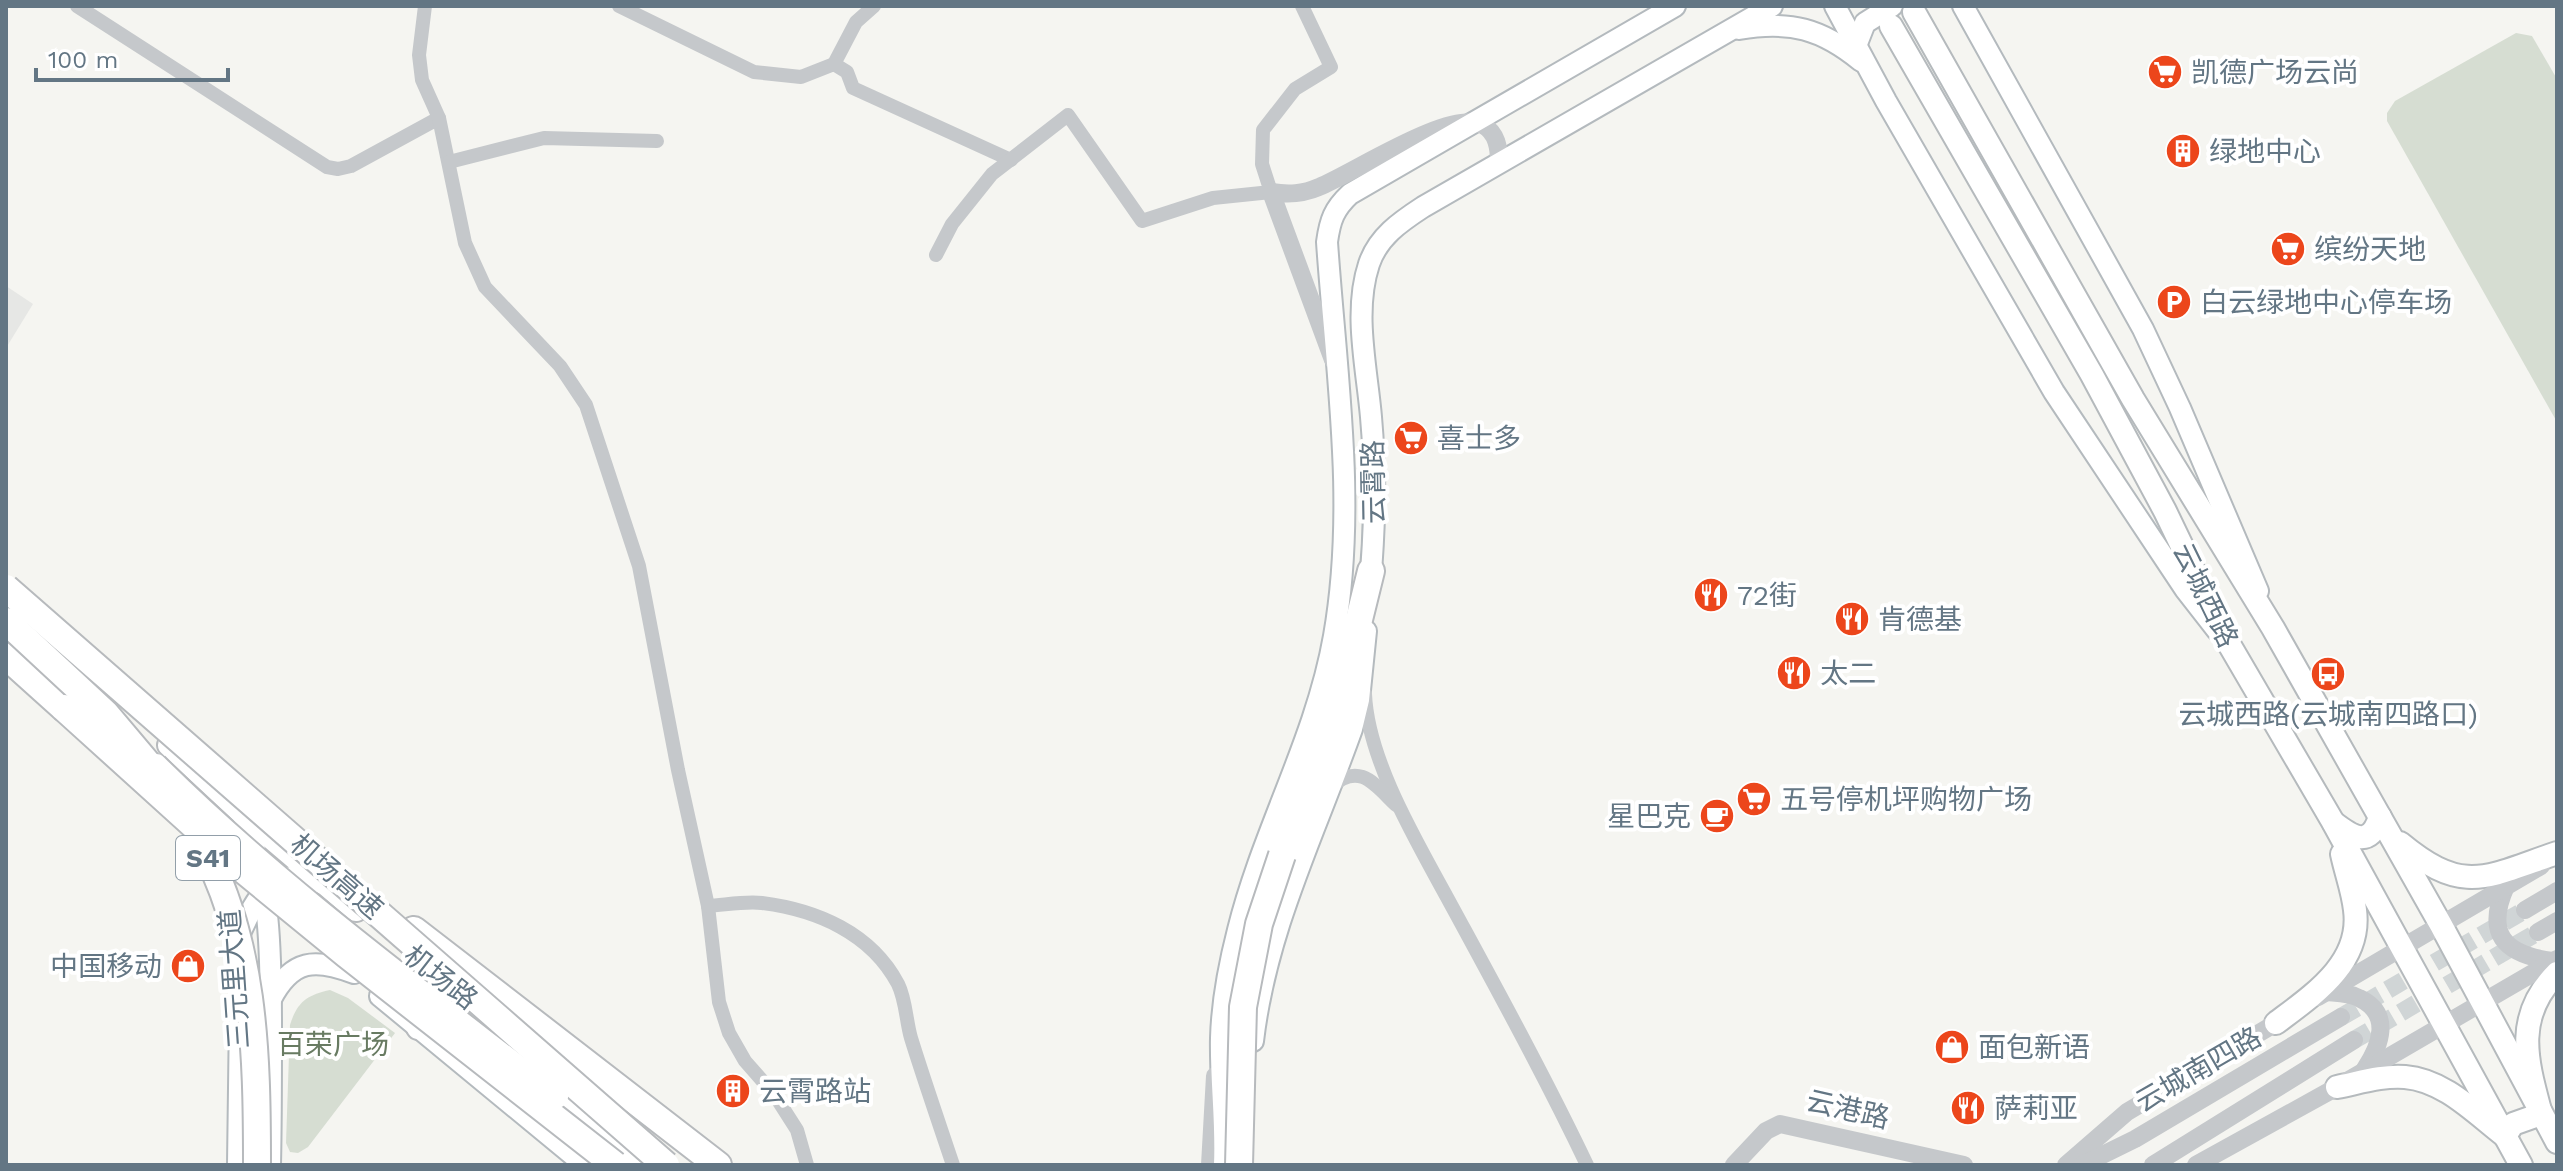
<svg xmlns="http://www.w3.org/2000/svg" width="2563" height="1171" viewBox="0 0 2563 1171" font-family="'Work Sans','Noto Sans SC',sans-serif">
  <rect width="100%" height="100%" fill="#f5f5f1"/>
  <polygon fill="#e6e7e5" points="6,286 33,304 6,348"/>
  <g fill="#d6ddd2">
    <polygon points="2516,33 2532,36 2557,79 2557,422 2387,121 2387,113 2395,101"/>
    <path d="M 330,990 L 348,998 L 395,1033 L 308,1147 L 298,1153 L 290,1152 L 286,1143 L 290,1025 C 297,1002 307,995 330,990 Z"/>
  </g>
  <g fill="none" stroke-linecap="round" stroke-linejoin="round">
    <g stroke="#d0d5d6" stroke-width="18" stroke-dasharray="18 9" stroke-linecap="butt">
      <polyline points="2341,1017 2525,910"/>
      <polyline points="2354,1040 2538,932"/>
    </g>
    <g stroke="#b4babe" stroke-width="24">
      <g id="secondary">
        <polyline points="1835,6 1886,101 2054,392 2185,589 2217,630"/>
        <polyline points="1963,6 2143,329 2180,408 2258,591"/>
        <path d="M 1739,29 C 1790,20 1822,29 1861,61"/>
        <polyline points="1856,46 1865,23 1892,6"/>
        <path d="M 1370,583 C 1375,528 1376,473 1371,417 C 1367,369 1353,312 1369,264 C 1378,237 1400,222 1423,207 L 1772,6"/>
        <path d="M 242,813 C 272,882 271,962 271,1036 C 271,1079 271,1122 270,1165"/>
        <path d="M 236,942 C 255,901 270,860 323,884"/>
        <polyline points="380,996 585,1165"/>
        <path d="M 271,999 C 292,959 315,958 354,973"/>
        <path d="M 1253,1041 C 1266,930 1315,833 1352,729 L 1359,700 L 1366,631"/>
        <polyline points="238,1165 240,1012"/>
        <path d="M 1224,1165 C 1226,1122 1220,1080 1221,1038 C 1222,1001 1229,965 1238,930 C 1263,829 1316,739 1334,636 C 1357,505 1336,373 1327,242 C 1330,220 1334,209 1350,194 L 1675,6"/>
      </g>
    </g>
    <g stroke="#b5babd" stroke-width="26">
      <g id="primary">
        <polyline points="1914,12 2133,399 2273,628 2441,925 2557,1142"/>
        <polyline points="1891,26 2092,375 2165,511 2229,644 2333,822 2521,1165"/>
        <path d="M 2334,823 C 2355,839 2370,847 2380,817"/>
        <path d="M 2400,843 C 2464,896 2486,877 2557,853"/>
        <path d="M 2276,1023 C 2313,995 2362,963 2355,910 C 2353,891 2346,873 2342,854"/>
        <path d="M 2337,1087 C 2358,1083 2383,1075 2405,1077 C 2444,1080 2475,1113 2505,1136 L 2513,1124 L 2541,1114 C 2527,1062 2513,1017 2557,973"/>
      </g>
    </g>
    <g stroke="#b7babd" stroke-width="26">
      <g id="trunk">
        <polyline points="169,745 242,813 356,910"/>
        <path d="M 418,1028 C 418,1002 426,987 454,988"/>
        <polyline points="557,1097 643,1165"/>
      </g>
    </g>
    <g stroke="#b7babd" stroke-width="30">
      <g id="motorway">
        <polyline points="6,656 64,708"/>
        <polyline points="1282,855 1335,717 1371,571"/>
        <polyline points="414,930 718,1165"/>
      </g>
    </g>
    <g stroke="#c5c8cb" stroke-width="14">
      <polyline points="77,6 327,167 338,169 351,166 439,118"/>
      <polyline points="425,6 419,55 422,80 439,118 465,243 485,287 560,366 586,405 639,566 678,770 708,906 719,1002 729,1033 745,1061 774,1094 797,1130 807,1165"/>
      <polyline points="619,6 754,72 801,77 834,64 856,22 874,6"/>
      <polyline points="834,64 847,72 853,88 1011,160"/>
      <polyline points="449,162 544,138 657,141"/>
      <polyline points="936,255 952,224 992,174 1068,115 1142,221 1213,198 1271,192 1262,164 1263,130 1295,89 1331,67 1302,6"/>
      <path d="M 1365,694 C 1368,764 1422,850 1455,912 C 1500,995 1546,1079 1587,1165"/>
      <path d="M 1331,787 C 1360,761 1375,785 1396,805"/>
      <path d="M 708,906 C 725,905 745,901 762,903 C 817,910 871,933 898,984 C 906,1000 906,1021 911,1038 C 924,1080 939,1123 953,1165"/>
    </g>
    <g stroke="#c5c8cb" stroke-width="18">
      <path d="M 1333,360 L 1271,192 C 1289,195 1303,194 1319,187 C 1352,174 1451,108 1483,125 C 1497,133 1499,148 1499,162"/>
      <path d="M 2506,886 C 2485,933 2503,954 2552,961"/>
      <polyline points="2525,910 2557,891"/>
      <polyline points="2538,932 2557,921"/>
      <path d="M 2327,992 C 2338,993 2350,993 2359,998 C 2393,1014 2380,1046 2365,1069"/>
      <polyline points="2318,997 2541,866"/>
      <polyline points="1210,1165 1215,1076"/>
      <polyline points="1734,1165 1766,1131 1780,1124 1964,1165"/>
      <polyline points="2066,1165 2127,1112 2286,1017"/>
      <polyline points="2082,1165 2135,1139 2341,1017"/>
      <polyline points="2153,1165 2354,1040"/>
      <polyline points="2196,1165 2337,1087 2557,959"/>
    </g>
    <use href="#secondary" stroke="#fff" stroke-width="20"/>
    <use href="#primary" stroke="#fff" stroke-width="22"/>
    <use href="#trunk" stroke="#fff" stroke-width="22"/>
    <use href="#motorway" stroke="#fff" stroke-width="26"/>
    <g stroke="#b7babd" stroke-width="26" stroke-linecap="butt">
      <path id="trunk-bridge" d="M 156,765 C 280,888 420,990 557,1097"/>
    </g>
    <g stroke="#b7babd" stroke-width="30" stroke-linecap="butt">
      <g id="motorway-bridge">
        <polyline points="6,588 666,1165"/>
        <polyline points="6,621 105,713 165,784"/>
        <polyline points="64,708 242,869 347,955 615,1165"/>
        <path d="M 198,838 C 255,938 257,1053 257,1165"/>
        <polyline points="1239,1165 1243,1007 1259,924 1282,855"/>
      </g>
    </g>
    <use href="#trunk-bridge" stroke="#fff" stroke-width="22"/>
    <use href="#motorway-bridge" stroke="#fff" stroke-width="26"/>
  </g>
  <defs>
    <g id="supermarket-disc" transform="scale(1.8)"><circle r="9.5" fill="#ec461b" stroke="#fff"/><path d="M-6-5.5h2.5l.6 2H6L4.5 2H-2.5L-4.4-4H-6ZM-1.5 3.2a1.3 1.3 0 1 0 .1 0ZM3 3.2a1.3 1.3 0 1 0 .1 0Z" fill="#fff"/></g>
    <g id="building-disc" transform="scale(1.8)"><circle r="9.5" fill="#ec461b" stroke="#fff"/><path d="M-4-6H4V6H1V3H-1V6H-4ZM-2.5-4.3h1.7v1.8h-1.7ZM.8-4.3h1.7v1.8H.8ZM-2.5-1h1.7V.8h-1.7ZM.8-1h1.7V.8H.8Z" fill="#fff"/></g>
    <g id="parking-disc" transform="scale(1.8)"><circle r="9.5" fill="#ec461b" stroke="#fff"/><path d="M-3.5-5.5H1a3.5 3.5 0 0 1 0 7H-1V5.5H-3.5ZM-1-3.4V-.6H.8a1.4 1.4 0 0 0 0-2.8Z" fill="#fff"/></g>
    <g id="restaurant-disc" transform="scale(1.8)"><circle r="9.5" fill="#ec461b" stroke="#fff"/><path d="M-5-6h1v4h1v-4h1v4h1v-4h1v5L-1.5 .5V6h-2V.5L-5-1ZM5-6V6H3V1.5H1.5Q1.5-4 5-6Z" fill="#fff"/></g>
    <g id="bus-disc" transform="scale(1.8)"><circle r="9.5" fill="#ec461b" stroke="#fff"/><path d="M-5-6H5V4H4V6H2V4H-2V6H-4V4H-5ZM-3.5-4V0h7V-4ZM-3.5 1.2v1.5H-2V1.2ZM2 1.2v1.5H3.5V1.2Z" fill="#fff"/></g>
    <g id="cafe-disc" transform="scale(1.8)"><circle r="9.5" fill="#ec461b" stroke="#fff"/><path d="M-5.5-4.5H6V0H3Q3 3.5 0 3.5H-2.5Q-5.5 3.5-5.5 0ZM3-3.2v2h1.7v-2ZM-6 4.5H4V6H-6Z" fill="#fff"/></g>
    <g id="shop-disc" transform="scale(1.8)"><circle r="9.5" fill="#ec461b" stroke="#fff"/><path d="M-5-2.5h2.3a2.7 3.5 0 0 1 5.4 0H5L5.5 6h-11ZM-1.5-2.5h3a1.5 2.3 0 0 0-3 0Z" fill="#fff"/></g>
  </defs>
  <g fill-rule="evenodd">
    <use href="#supermarket-disc" x="2165" y="72"/>
    <use href="#building-disc" x="2183" y="151"/>
    <use href="#supermarket-disc" x="2288" y="249"/>
    <use href="#parking-disc" x="2174" y="302"/>
    <use href="#supermarket-disc" x="1411" y="438"/>
    <use href="#restaurant-disc" x="1711" y="595"/>
    <use href="#restaurant-disc" x="1852" y="619"/>
    <use href="#restaurant-disc" x="1794" y="673"/>
    <use href="#bus-disc" x="2328" y="674"/>
    <use href="#supermarket-disc" x="1754" y="799"/>
    <use href="#cafe-disc" x="1717" y="816"/>
    <use href="#shop-disc" x="188" y="966"/>
    <use href="#shop-disc" x="1952" y="1047"/>
    <use href="#building-disc" x="733" y="1091"/>
    <use href="#restaurant-disc" x="1968" y="1108"/>
  </g>
  <g text-anchor="middle" stroke-width="8" stroke-linejoin="round" paint-order="stroke">
    <rect fill="#fff" stroke="#929fa9" stroke-width="2" x="176" y="836" width="64" height="44" rx="6"/>
    <g font-size="26" font-weight="bold" fill="#637684">
      <text x="208" y="867">S41</text>
    </g>
    <g font-size="28" fill="#637684" stroke="#fff" text-anchor="start">
      <text x="2191" y="82">凯德广场云尚</text>
      <text x="2209" y="161">绿地中心</text>
      <text x="2314" y="259">缤纷天地</text>
      <text x="2200" y="312">白云绿地中心停车场</text>
      <text x="1437" y="448">喜士多</text>
      <text x="1737" y="605">72街</text>
      <text x="1878" y="629">肯德基</text>
      <text x="1820" y="683">太二</text>
      <text x="2328" y="724" text-anchor="middle">云城西路(云城南四路口)</text>
      <text x="1780" y="809">五号停机坪购物广场</text>
      <text x="1691" y="826" text-anchor="end">星巴克</text>
      <text x="162" y="976" text-anchor="end">中国移动</text>
      <text x="1978" y="1057">面包新语</text>
      <text x="759" y="1101">云霄路站</text>
      <text x="1994" y="1118">萨莉亚</text>
    </g>
    <g font-size="28" fill="#637684" stroke="#fff">
      <text transform="translate(1373 482) rotate(-91)" y="10">云霄路</text>
      <text transform="translate(2206 595) rotate(64)" y="10">云城西路</text>
      <text transform="translate(337 876) rotate(41)" y="10">机场高速</text>
      <text transform="translate(441 977) rotate(38)" y="10">机场路</text>
      <text transform="translate(234 979) rotate(-94)" y="10">三元里大道</text>
      <text transform="translate(2198 1069) rotate(-30)" y="10">云城南四路</text>
      <text transform="translate(1848 1109) rotate(13)" y="10">云港路</text>
    </g>
    <g font-size="28" fill="#687b62" stroke="#fff">
      <text x="333" y="1054">百荣广场</text>
    </g>
  </g>
  <rect width="2563" height="1171" fill="none" stroke="#637684" stroke-width="16"/>
  <path d="M36 68v12h192v-12" fill="none" stroke="#637684" stroke-width="4"/>
  <text x="48" y="68" font-size="24" fill="#637684" stroke="#ffffff" stroke-width="6" paint-order="stroke">100 m</text>
</svg>
